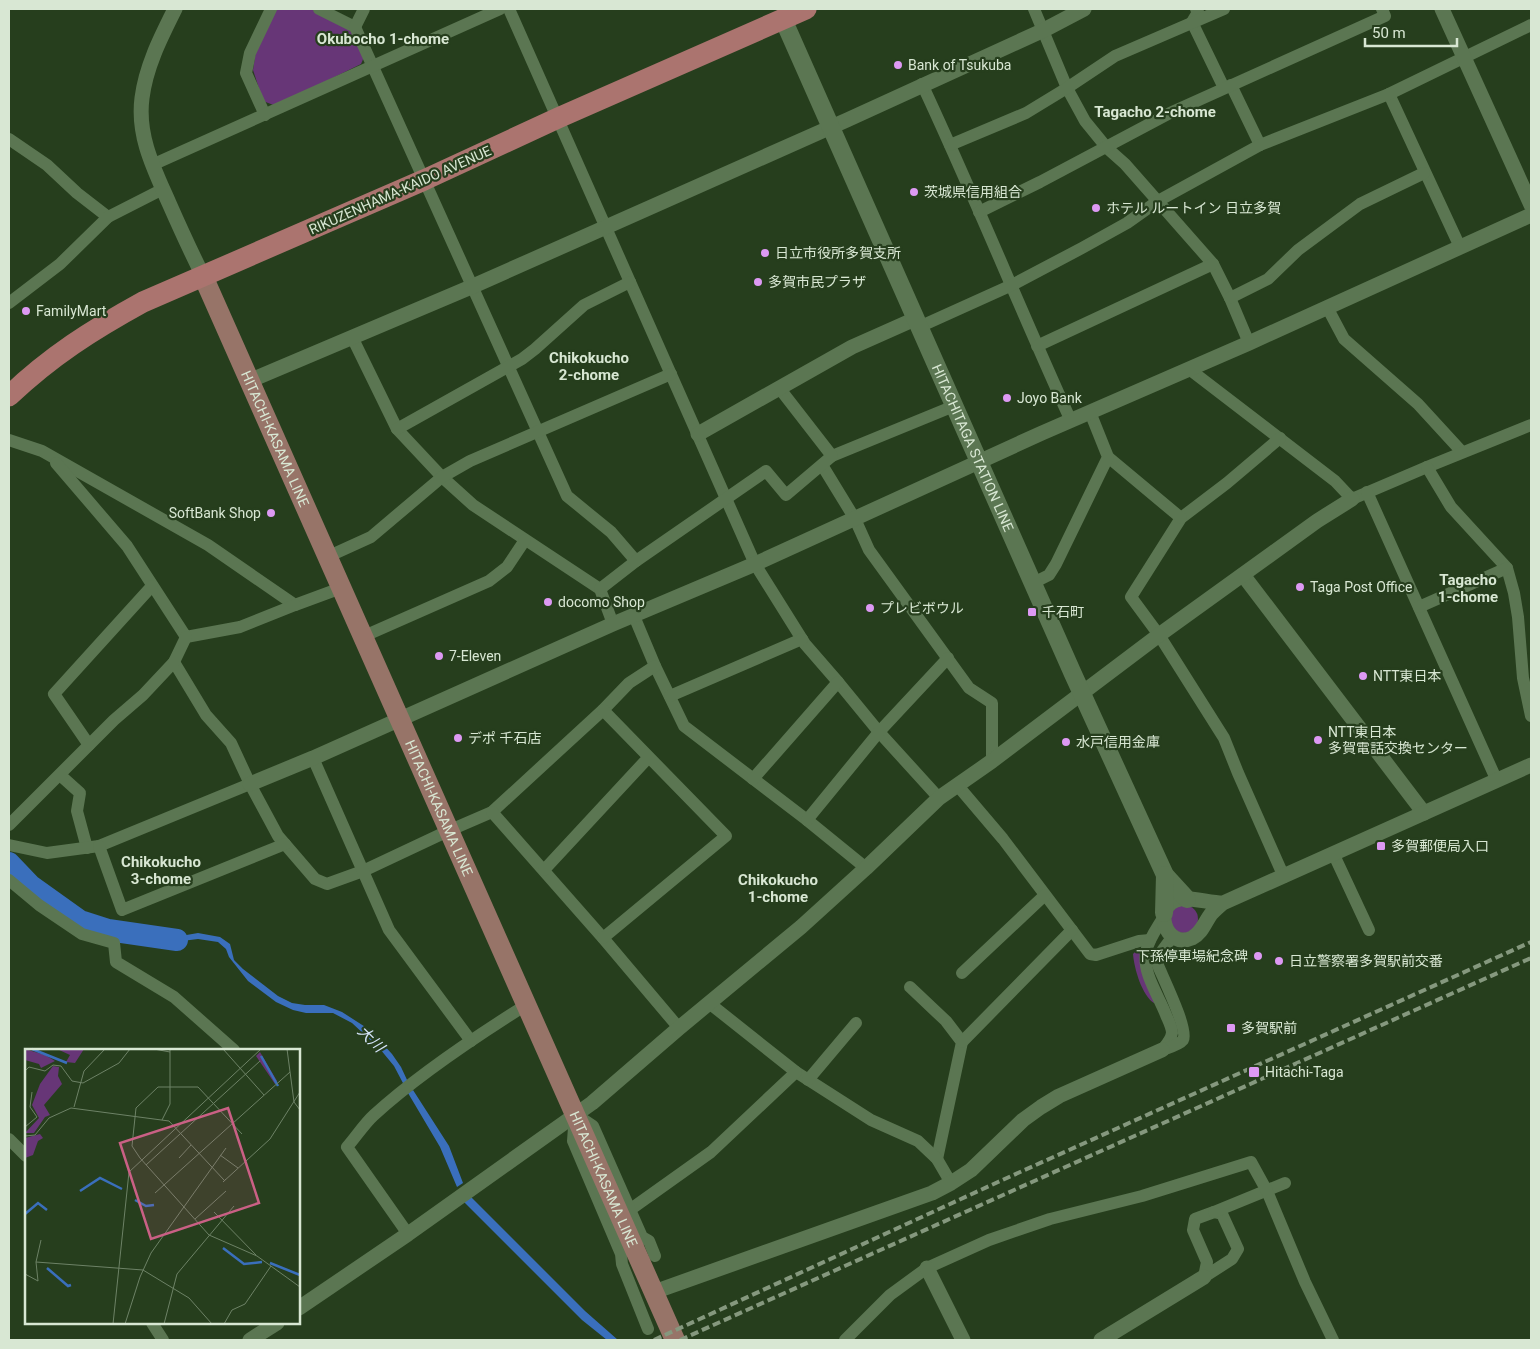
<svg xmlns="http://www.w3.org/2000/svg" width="1540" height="1349" viewBox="0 0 1540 1349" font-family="Roboto,'Noto Sans JP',sans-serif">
  <rect width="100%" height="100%" fill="#263e1d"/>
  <g fill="#673677">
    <polygon points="275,9 311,9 351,29 364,57 361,64 276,106 263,101 253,70 256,50"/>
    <circle cx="1184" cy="919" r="14"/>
    <path d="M 1139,948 L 1142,950 L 1155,1001 L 1154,1003 C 1142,996 1134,968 1133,954 Z"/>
  </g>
  <g fill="#3a6fbc">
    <polygon points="9,860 78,922 95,929 119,936 134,937 150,936 175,937 198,933 220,937 230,944 234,960 243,969 278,996 292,1003 305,1005 324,1005 342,1012 370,1030 392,1054 401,1067 408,1082 404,1085 394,1066 380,1049 352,1023 333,1013 306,1013 293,1010 276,1002 248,981 229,957 226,949 218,942 198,939 174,942 115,937 87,929 44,902 13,876 9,872"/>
    <polygon points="413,1090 449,1146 463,1183 457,1187 440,1147 408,1093"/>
    <polygon points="471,1197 585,1311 618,1340 607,1340 582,1320 464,1202"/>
  </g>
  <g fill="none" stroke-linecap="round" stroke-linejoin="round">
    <polyline stroke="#3a6fbc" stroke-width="22" points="9,863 31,886 80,921 108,930 177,940"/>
    <g stroke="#5b7652" stroke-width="12">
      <polyline points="319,9 355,27 567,496 611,532 636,561"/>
      <polyline points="509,9 755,564 805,644 838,682 879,732 939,798"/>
      <polyline points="1034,9 1067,88 1085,121 1107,148 1125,164 1213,264 1230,298 1249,343"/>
      <polyline points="1196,9 1198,12 1192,22 1224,88"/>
      <polyline points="355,27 364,9"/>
      <path d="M 922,84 C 974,195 1020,309 1071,421"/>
      <polyline points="1231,85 1260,145"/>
      <polyline points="1389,94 1460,247"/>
      <polyline points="265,115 246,73 250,53 271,9"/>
      <polyline points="9,139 47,165 77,193 108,217"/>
      <polyline points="950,145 1026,113 1067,88 1115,56 1224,9"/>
      <polyline points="152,165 500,9"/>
      <polyline points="979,212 1040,182 1170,113 1385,16 1382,9"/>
      <polyline points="1230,298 1268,279 1298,250 1360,204 1424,173"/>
      <polyline points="9,303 60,264 108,217 163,189"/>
      <polyline points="1327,307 1344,339 1418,404 1462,452"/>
      <polyline points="919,327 1012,285 1082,248 1127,223 1158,201 1260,145 1389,94 1531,25"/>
      <polyline points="353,339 397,429 442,477 473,505 600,589 613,624"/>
      <polyline points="1037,346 1213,264"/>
      <polyline points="1189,369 1335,481 1352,499 1427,467 1531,425"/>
      <polyline points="397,429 522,359 535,349 584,305 630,282"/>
      <polyline points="1280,438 1227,483 1181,518 1131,597 1159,635 1224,738 1238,773 1284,877"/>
      <polyline points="9,440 42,451 208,545 295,605 341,588"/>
      <polyline points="832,456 954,406"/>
      <polyline points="1108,457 1181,518"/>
      <polyline points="56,463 127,546 186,637 240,627 295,605"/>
      <polyline points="822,465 855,519 869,550 969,688 992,703 992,761"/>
      <polyline points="1427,467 1451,507 1507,568 1514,593 1518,617 1523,678 1531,716"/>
      <polyline points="1367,492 1497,781"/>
      <polyline points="327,557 371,537 442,477 470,461 671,374"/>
      <polyline points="1033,583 1049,575 1056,564 1108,457 1090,412"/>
      <polyline points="600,589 636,561 766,471 786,495 832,456 780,389"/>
      <polyline points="1419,607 1507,568"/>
      <polyline points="634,616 655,666 684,726 807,820 866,868"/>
      <polyline points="362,637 489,581 507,567 525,540"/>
      <polyline points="174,662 206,715 231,743 250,784 278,836 315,879 327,884 363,871 448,831 492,812 603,710 629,683 655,666"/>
      <polyline points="670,696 802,639"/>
      <polyline points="89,745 54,694 152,586"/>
      <polyline points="313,758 389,930 471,1041"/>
      <polyline points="60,775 80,793 77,811 87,848"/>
      <polyline points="753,779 838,682"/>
      <polyline points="958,786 1003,839 1090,954 1096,955 1139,941 1150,940"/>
      <polyline points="492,812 603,938 679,1028"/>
      <polyline points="807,820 879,732 948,658"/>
      <polyline points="9,825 114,720 143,695 174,662 186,637"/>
      <polyline points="9,845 47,853 99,846 250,784"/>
      <polyline points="99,846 122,910 285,844"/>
      <polyline points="1334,855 1369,930"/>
      <polyline points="544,870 648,758"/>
      <polyline points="9,880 39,905 82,934 114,943 116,962 174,997 234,1050"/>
      <polyline points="603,938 726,836 603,710"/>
      <polyline points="962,973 1045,895"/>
      <polyline points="910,987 946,1021 962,1042 937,1159"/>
      <polyline points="709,1003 796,1072 871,1120 918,1141 937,1159 951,1183"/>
      <polyline points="962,1042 1072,930"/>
      <path d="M 1162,1050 C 1166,1045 1171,1040 1172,1033 C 1172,1027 1168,1020 1166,1015 C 1159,996 1142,973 1146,952 C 1148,940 1157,928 1163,918"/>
      <path d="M 1162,1050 C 1168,1048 1179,1045 1183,1040 C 1189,1030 1162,976 1157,963 L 1162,951 L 1173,936"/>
      <polyline points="808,1080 856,1023"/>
      <polyline points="9,1139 26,1156"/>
      <polyline points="631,1209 711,1152 796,1072"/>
      <polygon points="1214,1212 1222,1214 1238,1249 1232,1259 1204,1277 1207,1262 1193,1230 1195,1219"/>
      <polyline points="1214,1212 1285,1183"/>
      <path d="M 408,1234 L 347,1147 C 356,1137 364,1124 374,1115 C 419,1074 475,1037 526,1005"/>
      <polyline points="152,1323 163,1340"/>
      <polyline points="648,1329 622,1264 621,1254 573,1141 575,1114 593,1126 642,1237 649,1241 655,1256"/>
      <polyline points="845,1340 890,1295 927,1268 989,1240 1050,1219 1142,1196 1251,1162 1267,1191 1305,1282 1333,1340"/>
    </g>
    <g stroke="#5b7652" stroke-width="15">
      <path d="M 175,9 C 161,37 146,66 142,98 C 137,136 154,169 169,203 C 180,228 191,252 203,276"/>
      <polyline points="1442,9 1531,205"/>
      <polyline points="249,381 471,287 847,120 1044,30 1084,9"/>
      <polyline points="698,434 852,347 915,319"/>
      <polyline points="1243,575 1424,813"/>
      <polyline points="250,784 313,758 613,624 755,564 1042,433 1249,343 1531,215"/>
      <path d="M 1223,903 C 1211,903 1190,897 1180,899 C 1151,904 1165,950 1192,938 C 1202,933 1205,922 1211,914 C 1215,910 1218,907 1223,903 L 1531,765"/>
      <polyline points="927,1268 963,1340"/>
      <polyline points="654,1292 932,1193 951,1183 971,1170 1023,1120 1041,1107 1059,1096 1162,1050"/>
      <polyline points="299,1308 408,1234 592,1103 679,1028 801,927 866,868 939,798 992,761 1159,635 1317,521 1352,499"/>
      <polyline points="250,1340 277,1323"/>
      <polyline points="1101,1340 1204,1277"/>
    </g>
    <g stroke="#5b7652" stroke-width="18">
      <path id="s1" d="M 783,19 L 1073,674 L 1165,875 L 1187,899"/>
      <polyline points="1164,913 1165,875"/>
    </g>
    <path stroke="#977468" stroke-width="20" id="s2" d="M 203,276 L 675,1340"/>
    <path stroke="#ab746f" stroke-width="21" d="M 9,396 C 51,356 92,330 143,302 L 424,180 L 558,118 L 806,9"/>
    <g stroke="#85987e" stroke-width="4" stroke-dasharray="8 4" stroke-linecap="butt">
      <polyline points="654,1340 998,1182 1531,942"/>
      <polyline points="680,1340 1531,958"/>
    </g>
  </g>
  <g fill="#dd99f3" stroke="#263e1d" stroke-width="2">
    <circle cx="898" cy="65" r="5"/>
    <circle cx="914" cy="192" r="5"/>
    <circle cx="1096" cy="208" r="5"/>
    <circle cx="765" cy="253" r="5"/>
    <circle cx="758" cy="282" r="5"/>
    <circle cx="26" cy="311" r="5"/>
    <circle cx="1007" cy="398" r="5"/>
    <circle cx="271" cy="513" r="5"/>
    <circle cx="1300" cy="587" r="5"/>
    <circle cx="548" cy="602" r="5"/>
    <circle cx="870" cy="608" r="5"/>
    <rect x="1027" y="607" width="10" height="10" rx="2.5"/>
    <circle cx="439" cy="656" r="5"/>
    <circle cx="1363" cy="676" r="5"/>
    <circle cx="458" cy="738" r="5"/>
    <circle cx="1318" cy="740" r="5"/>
    <circle cx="1066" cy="742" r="5"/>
    <rect x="1376" y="841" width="10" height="10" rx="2.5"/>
    <circle cx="1258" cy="956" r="5"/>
    <circle cx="1279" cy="961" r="5"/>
    <rect x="1226" y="1023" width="10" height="10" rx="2.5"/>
    <rect x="1248" y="1066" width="12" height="12" rx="2.5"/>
  </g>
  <g text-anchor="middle" stroke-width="4.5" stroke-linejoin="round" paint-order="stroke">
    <g font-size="14" fill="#d8e7d3" stroke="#263e1d" text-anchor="start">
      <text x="908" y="70">Bank of Tsukuba</text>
      <text x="924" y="197">茨城県信用組合</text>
      <text x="1106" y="213">ホテル ルートイン 日立多賀</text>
      <text x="775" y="258">日立市役所多賀支所</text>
      <text x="768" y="287">多賀市民プラザ</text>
      <text x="36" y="316">FamilyMart</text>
      <text x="1017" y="403">Joyo Bank</text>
      <text x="261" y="518" text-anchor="end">SoftBank Shop</text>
      <text x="1310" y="592">Taga Post Office</text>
      <text x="558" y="607">docomo Shop</text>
      <text x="880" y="613">プレビボウル</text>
      <text x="1042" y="617">千石町</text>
      <text x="449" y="661">7-Eleven</text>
      <text x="1373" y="681">NTT東日本</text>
      <text x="1328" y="737">NTT東日本<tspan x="1328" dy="16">多賀電話交換センター</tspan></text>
      <text x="468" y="743">デポ 千石店</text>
      <text x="1076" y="747">水戸信用金庫</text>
      <text x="1391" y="851">多賀郵便局入口</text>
      <text x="1248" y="961" text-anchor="end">下孫停車場紀念碑</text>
      <text x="1289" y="966">日立警察署多賀駅前交番</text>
      <text x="1241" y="1033">多賀駅前</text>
      <text x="1265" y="1077">Hitachi-Taga</text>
    </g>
    <g font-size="14" fill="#d8e7d3" stroke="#263e1d">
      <text transform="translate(400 190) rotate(-24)" y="5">RIKUZENHAMA-KAIDO AVENUE</text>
      <text dy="5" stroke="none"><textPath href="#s2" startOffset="178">HITACHI-KASAMA LINE</textPath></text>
      <text dy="5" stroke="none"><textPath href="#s1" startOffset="469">HITACHITAGA STATION LINE</textPath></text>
      <text dy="5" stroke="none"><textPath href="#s2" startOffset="582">HITACHI-KASAMA LINE</textPath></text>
      <text dy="5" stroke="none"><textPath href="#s2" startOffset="988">HITACHI-KASAMA LINE</textPath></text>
    </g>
    <g font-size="15" font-weight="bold" fill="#d8e7d3" stroke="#263e1d">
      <text x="383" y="44">Okubocho 1-chome</text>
      <text x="1155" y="117">Tagacho 2-chome</text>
      <text x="589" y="363">Chikokucho<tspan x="589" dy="17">2-chome</tspan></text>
      <text x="1468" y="585">Tagacho<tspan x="1468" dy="17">1-chome</tspan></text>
      <text x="161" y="867">Chikokucho<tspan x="161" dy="17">3-chome</tspan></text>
      <text x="778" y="885">Chikokucho<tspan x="778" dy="17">1-chome</tspan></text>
    </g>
    <g font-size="15" font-style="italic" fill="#d5e4f9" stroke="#263e1d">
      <text transform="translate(371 1039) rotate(45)" y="5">大川</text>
    </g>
  </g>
  <g transform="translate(25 1049)">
    <rect width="275" height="275" fill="#263e1d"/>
    <path d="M 0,0 L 20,6 L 30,12 L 16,19 L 14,15 L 0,11 ZM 32,0 L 59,0 L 50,14 L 41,13 L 45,6 ZM 235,3 L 252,32 L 250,35 L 231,7 ZM 28,17 L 34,18 L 33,27 L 37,35 L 19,56 L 25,66 L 20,68 L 9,84 L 0,84 L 14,69 L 7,56 L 15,35 ZM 15,85 L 18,89 L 13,92 L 8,106 L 0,109 L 0,89 Z" fill="#673677"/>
    <path fill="none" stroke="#3a6fbc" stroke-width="2.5" d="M 7,0 L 42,14M 236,7 L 253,37M 55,142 L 75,129 L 97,140M 110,151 L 121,157 L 129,156M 0,165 L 13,154 L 22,161M 198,199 L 219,215 L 237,213M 245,214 L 275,226M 22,219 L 43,237 L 46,236"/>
    <path fill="none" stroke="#6d8266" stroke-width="1" d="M 129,0 L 145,3M 198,0 L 239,46M 262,0 L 269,53 L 275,61M 0,22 L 4,18 L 20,22 L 28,16 L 36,17 L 47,32 L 58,34 L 94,14 L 105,0M 49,58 L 59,22 L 80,0M 137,71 L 145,55 L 145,0M 0,78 L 12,68 L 5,58 L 7,43M 0,87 L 10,86 L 24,69 L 46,59 L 144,72 L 199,131M 195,106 L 213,119M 115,109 L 107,97 L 111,59 L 133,38 L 173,38 L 217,85M 115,109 L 184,186 L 232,207 L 275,238M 154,109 L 166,96M 121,116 L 235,12M 201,130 L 198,133 L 245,90 L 275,43M 130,144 L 265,23M 189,163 L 231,206M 170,170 L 201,142M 11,213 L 118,221 L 164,249 L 187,275M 0,225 L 13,232 L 11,213 L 16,191M 88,275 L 104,123 L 236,0M 100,275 L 115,228 L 126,204 L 201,99M 139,275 L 152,225 L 209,157M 199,275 L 207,261 L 220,255 L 246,217"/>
    <path fill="#ca6085" fill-opacity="0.15" stroke="#ca6085" stroke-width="2.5" d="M 203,59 L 234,154 L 126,190 L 95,94 Z"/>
    <rect width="275" height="275" fill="none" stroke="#d8e7d3" stroke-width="2.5"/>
  </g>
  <rect width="1540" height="1349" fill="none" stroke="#d8e7d3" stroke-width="20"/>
  <path d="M1365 38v8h92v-8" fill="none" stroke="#d8e7d3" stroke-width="2.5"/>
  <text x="1372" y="38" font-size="15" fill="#d8e7d3" stroke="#263e1d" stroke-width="4" paint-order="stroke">50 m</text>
</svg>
